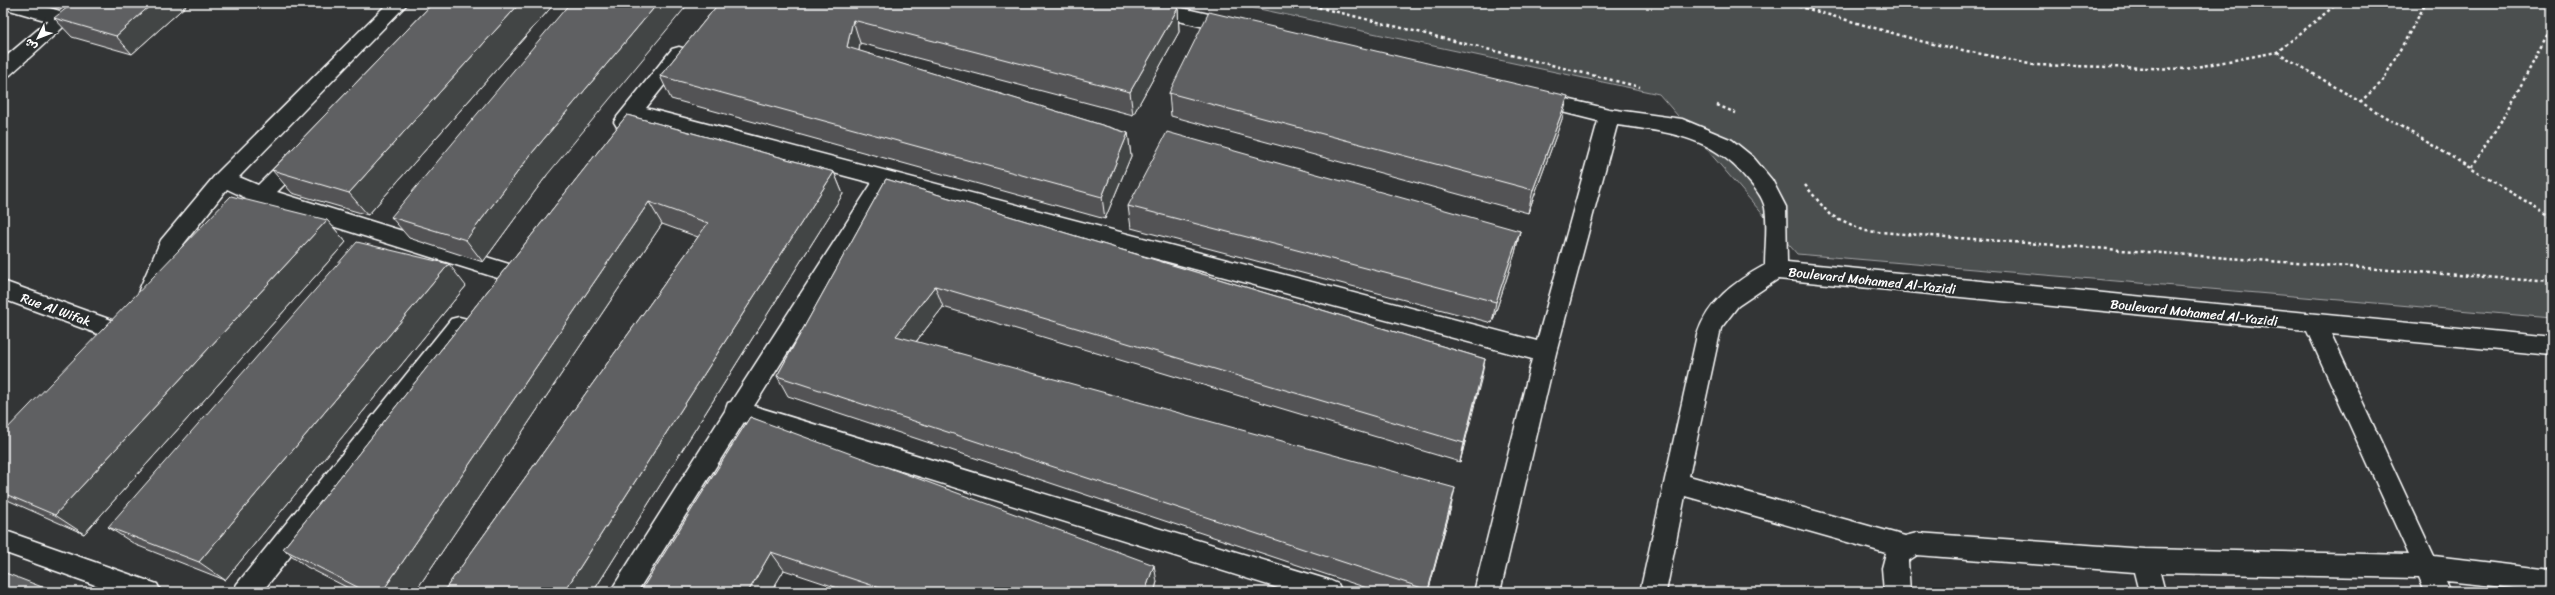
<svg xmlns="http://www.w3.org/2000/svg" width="2555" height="595" viewBox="0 0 2555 595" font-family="Sriracha,'Playpen Sans Arabic',sans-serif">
  <rect width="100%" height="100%" fill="#333536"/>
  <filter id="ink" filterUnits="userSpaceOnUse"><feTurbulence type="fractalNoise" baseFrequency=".025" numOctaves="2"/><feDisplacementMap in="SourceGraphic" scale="8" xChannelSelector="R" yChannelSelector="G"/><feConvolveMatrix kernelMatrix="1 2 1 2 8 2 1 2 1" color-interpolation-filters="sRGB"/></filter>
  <g filter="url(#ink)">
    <polygon fill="#4c4f50" stroke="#a6a7a8" points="1231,3 2552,3 2552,318 1797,254 1659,94"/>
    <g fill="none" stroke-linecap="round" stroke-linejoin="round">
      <g stroke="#fff" stroke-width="3">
        <g id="minor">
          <polygon points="3,3 33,3 60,11 69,3 90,3 10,75 3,77 3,59 48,21 3,8"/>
          <path d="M 388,3 L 408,3 L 239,177 L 258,185 L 292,151 L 299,149 L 306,151 L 309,157 L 306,163 L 277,192 L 512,265 L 515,271 L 512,277 L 504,280 L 265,205 C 254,216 244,233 228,228 L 224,222 L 246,198 L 227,189 L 178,251 L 158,296 L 150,299 L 142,296 L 139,290 L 161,240 L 217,173 Z"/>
          <polygon points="1122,3 1160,3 1235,20 1242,22 1245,27 1242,32 1235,34 1131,10 1124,8"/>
          <path d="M 679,47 L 686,49 L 689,54 L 646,108 L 1537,341 L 1598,121 L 1530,104 L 1527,99 L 1530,94 L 1537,92 L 1609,109 L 1682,119 L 1732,140 L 1753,157 L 1772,180 L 1786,207 L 1787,262 L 2552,337 L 2552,355 L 2331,334 L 2434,556 L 2552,570 L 2552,592 L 2446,581 L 2451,592 L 2425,592 L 2419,578 L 2160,573 L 2165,592 L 2139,592 L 2134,572 L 1917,555 L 1908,561 L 1910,592 L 1884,592 L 1882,568 L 1886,553 L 1685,496 L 1666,592 L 1640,592 L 1697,335 C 1708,301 1734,282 1765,265 C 1765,247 1768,226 1765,208 C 1763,197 1754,187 1747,179 C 1712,136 1668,132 1617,125 L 1556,353 L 1500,592 L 1474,592 L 1532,359 L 891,188 L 754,406 L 1329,580 L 1338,584 L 1342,592 L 1291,592 L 744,422 L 637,592 L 610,592 L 725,411 L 728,403 L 731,402 L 872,183 L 636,121 C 630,128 626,130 617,127 L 614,122 L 617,117 L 672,49 ZM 1778,279 L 2307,331 L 2409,555 L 2144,549 L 1917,533 L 1905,536 L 1689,476 L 1721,328 L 1738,306 Z"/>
          <polygon points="3,281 117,322 120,329 117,336 109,338 3,299"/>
          <polygon points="459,317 467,319 470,326 467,333 262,592 233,592 237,584 451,319"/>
          <polygon points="3,530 157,584 161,592 115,592 3,552"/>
        </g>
      </g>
      <g stroke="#fff" stroke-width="2.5" stroke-dasharray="3 3" stroke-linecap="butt">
        <polyline points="1301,3 1640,87"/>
        <polyline points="1787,3 1924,42 2034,65 2186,69 2277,52 2338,3"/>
        <polyline points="2277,52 2552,217"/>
        <polyline points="2360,102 2382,82 2426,3"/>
        <polyline points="1717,105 1736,113"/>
        <polyline points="2471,168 2505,115 2552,27"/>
        <polyline points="1805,185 1830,215 1865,231 2552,282"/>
      </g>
      <use href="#minor" fill="#2a2d2e" fill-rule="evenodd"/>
    </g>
    <g fill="#525354" stroke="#fff">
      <polygon points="189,3 132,54 72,37 54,18"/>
      <polygon points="433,3 555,3 368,215 292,193 272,170"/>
      <polygon points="719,3 1178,8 1179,32 1133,115 860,43 859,51 1128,133 1131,156 1105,219 671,99 660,76"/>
      <polygon points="1169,93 1562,119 1528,213 1171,116"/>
      <polygon points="627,115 834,172 843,194 593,592 443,592 698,237 662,224 415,592 356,592 307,567 283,549"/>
      <polygon points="547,175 483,262 409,238 391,217"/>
      <polygon points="886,179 1485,359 1460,462 943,307 916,342 1451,507 1428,592 1379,592 788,396 777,376"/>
      <polygon points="1128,206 1520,231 1515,253 1492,323 1131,228"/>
      <polygon points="327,220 346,242 84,534 3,498 3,433"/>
      <polygon points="466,286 225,580 136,545 108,527"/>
      <polygon points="750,417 1157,582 1154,592 850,592 784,570 771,592 640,592"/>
    </g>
    <g fill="#424445" stroke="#fff">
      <polygon points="153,3 189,3 132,54 116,36"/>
      <polygon points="520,3 555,3 368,215 349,193"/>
      <polygon points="658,3 689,3 547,175 483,262 466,240 532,153"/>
      <polygon points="1178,8 1179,32 1133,115 1130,92"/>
      <polygon points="853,20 860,43 856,71 847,47"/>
      <polygon points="3,36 6,39 3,42"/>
      <polygon points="1568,96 1562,119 1528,213 1533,190"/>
      <polygon points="1128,133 1131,156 1105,219 1102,197"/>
      <polygon points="834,172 843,194 593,592 564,592"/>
      <polygon points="649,202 662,224 415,592 382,592"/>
      <polygon points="327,220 346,242 84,534 55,515"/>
      <polygon points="1520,231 1515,253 1492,323 1496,302"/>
      <polygon points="449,264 466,286 225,580 199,562"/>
      <polygon points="935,286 943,307 904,357 896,336"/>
      <polygon points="1485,359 1481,380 1460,462 1464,443"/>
      <polygon points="1455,488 1451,507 1428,592 1427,592"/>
      <polygon points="771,552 784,570 771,592 748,592"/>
      <polygon points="1154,565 1157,582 1154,592 1145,592"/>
    </g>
    <g fill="#5f6162" stroke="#fff">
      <polygon points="73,3 153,3 116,36 54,18"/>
      <polygon points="433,3 520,3 349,193 272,170"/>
      <polygon points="570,3 658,3 532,153 466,240 391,217"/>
      <polygon points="719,3 1157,3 1178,8 1130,92 853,20 847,47 1128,133 1102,197 660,76"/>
      <polygon points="1209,12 1568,96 1533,190 1169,93"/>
      <polygon points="627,115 834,172 564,592 443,592 708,223 649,202 382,592 367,592 283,549"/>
      <polygon points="1167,132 1520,231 1496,302 1128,206"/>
      <polygon points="886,179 1485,359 1464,443 935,286 896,336 1455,488 1428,590 777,376"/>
      <polygon points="231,196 327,220 55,515 3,493 3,433"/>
      <polygon points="357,242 449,264 199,562 108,527"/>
      <polygon points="750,417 1154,565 1145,592 892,592 771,552 748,592 640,592"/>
      <polygon points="3,572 55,592 3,592"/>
    </g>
  </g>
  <g text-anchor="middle" stroke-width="4" stroke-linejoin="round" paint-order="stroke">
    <g font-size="13" fill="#fff" stroke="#2a2d2e">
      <text transform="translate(1872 280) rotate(6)" y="5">Boulevard Mohamed Al-Yazidi</text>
      <text transform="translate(56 309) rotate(20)" y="5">Rue Al Wifak</text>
      <text transform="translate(2194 312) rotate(6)" y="5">Boulevard Mohamed Al-Yazidi</text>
    </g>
  </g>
  <rect width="2555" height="595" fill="none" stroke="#2a2d2e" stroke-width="16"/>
  <rect x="8" y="8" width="2539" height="579" fill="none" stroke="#fff" stroke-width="1.5" filter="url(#ink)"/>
  <g transform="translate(38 38) rotate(227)" stroke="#2a2d2e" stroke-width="3" paint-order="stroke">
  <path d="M0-3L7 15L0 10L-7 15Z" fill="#ffffff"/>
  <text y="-6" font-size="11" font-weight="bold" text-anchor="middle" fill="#ffffff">ش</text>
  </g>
</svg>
